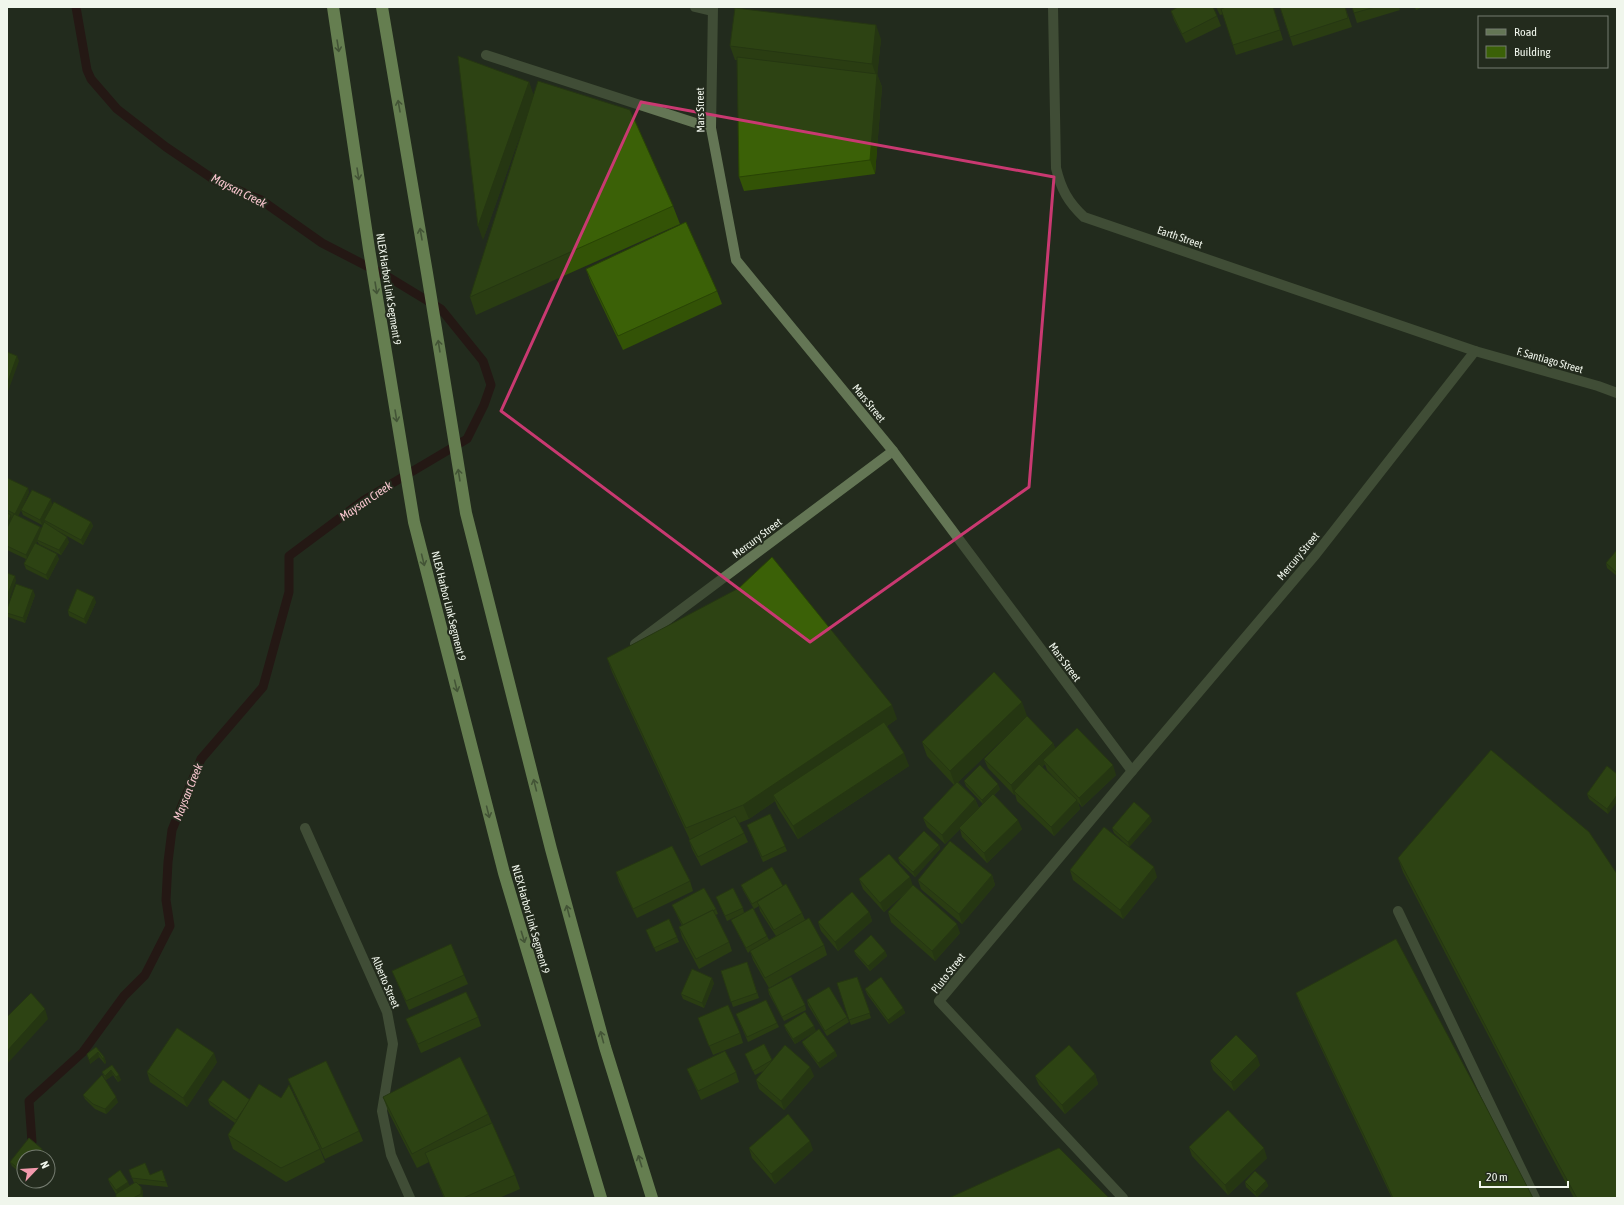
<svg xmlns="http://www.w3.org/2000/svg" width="1624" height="1205" viewBox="0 0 1624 1205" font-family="'Asap Condensed',sans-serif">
  <rect width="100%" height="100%" fill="#232b1d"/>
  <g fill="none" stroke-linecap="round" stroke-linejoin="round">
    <polyline stroke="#26000b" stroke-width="9" points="32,1142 29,1101 83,1052 124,996 145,975 170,926 166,900 168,862 172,830 201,759 263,687 289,592 289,556 364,500 467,439 484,405 491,385 483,361 441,309 390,278 322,243 261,200 216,181 166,147 117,109 91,79 87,70 76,7"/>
    <g stroke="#647655" stroke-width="10">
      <polyline points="695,7 712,11"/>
      <polyline points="486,55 711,128"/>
      <polyline points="635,644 893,451"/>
      <polyline points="1398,911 1535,1198"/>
    </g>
    <g stroke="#647655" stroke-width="10">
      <polyline points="713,7 711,128 736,260 893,451 1132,771"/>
      <path d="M 1053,7 L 1056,168 C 1061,189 1068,202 1084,217 L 1475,351 L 1598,386 L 1617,393"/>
      <polyline points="305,828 387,1012 393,1044 382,1111 391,1155 410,1198"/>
      <polyline points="1123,1198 939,1001 1132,771 1316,554 1475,351"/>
    </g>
    <g stroke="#b5e28f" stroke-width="12">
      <polyline points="333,7 369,249 414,522 504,873 601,1198"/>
      <polyline points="382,7 427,273 466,513 551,849 605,1047 652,1198"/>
    </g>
  </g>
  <g fill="#335306" fill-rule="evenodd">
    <polygon points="1216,7 1273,7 1283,40 1236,55 1223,14 1220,15"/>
    <polygon points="1280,7 1345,7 1352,27 1293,46"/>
    <polygon points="1352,7 1399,7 1400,10 1357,23"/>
    <polygon points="1415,7 1423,7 1416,10"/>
    <polygon points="1171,11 1217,16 1221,26 1186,43 1174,20"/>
    <polygon points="881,39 877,74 882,87 875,174 744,191 739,177 738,60 735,60 730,46"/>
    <polygon points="529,82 533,95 673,206 680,224 476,315 470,297 527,115 483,240"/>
    <polygon points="586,269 717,291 722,304 623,350 591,283"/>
    <polygon points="7,478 29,492 18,516 40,527 41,529 45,523 44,520 91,522 93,526 83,545 58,531 69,542 61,555 39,544 37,541 36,544 59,559 48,580 26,569 24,564 26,559 7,550"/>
    <polygon points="52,504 42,525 23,515 21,510"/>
    <polygon points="1617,550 1617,576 1607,568 1606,563"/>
    <polygon points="35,595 25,623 8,617 7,615 7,609"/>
    <polygon points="96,602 86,624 69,616 68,611"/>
    <polygon points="607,658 897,719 887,726 909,766 798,839 778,808 775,801 749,819 739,823 744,833 748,842 701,866 692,849 689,840 690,840 612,672"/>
    <polygon points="1027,716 958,782 975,799 979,808 983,804 966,786 964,781 1000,789 994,795 1022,829 987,863 962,837 960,829 945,844 927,827 923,818 954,785 927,756 922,742"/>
    <path d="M 1053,743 L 1055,748 L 1116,775 L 1082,807 L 1078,802 L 1080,809 L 1054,836 L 1017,801 L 1015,794 L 1014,795 L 988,768 L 984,759 ZM 1045,764 L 1047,770 L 1063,787 L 1042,767 Z"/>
    <polygon points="1607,766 1608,814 1589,799 1587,794"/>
    <polygon points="1152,821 1129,847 1114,833 1112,828"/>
    <polygon points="747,825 785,846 787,851 763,862"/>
    <polygon points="939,845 940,849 915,877 900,863 898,858"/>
    <polygon points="1398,858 1617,1198 1574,1198 1547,1148 1403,872"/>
    <polygon points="1070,870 1157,877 1123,919 1073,880"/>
    <polygon points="616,872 690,881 693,891 637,918 619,882"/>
    <polygon points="992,875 995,885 962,924 921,889 918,880"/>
    <polygon points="859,879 913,885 960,933 935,961 891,922 888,912 903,895 884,912 863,889"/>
    <polygon points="741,885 783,886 802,913 805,920 824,945 827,955 769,988 753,960 750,951 748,953 733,924 731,920 767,936 769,940 776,936 760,911 759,906 754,909 743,890"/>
    <polygon points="716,897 743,908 744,913 727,921"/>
    <polygon points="672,905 716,909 718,914 715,915 729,942 732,951 699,969 682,937 679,927 682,926 674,909"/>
    <polygon points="869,912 872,921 838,951 821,931 818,922"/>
    <polygon points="646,930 677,937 679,942 656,952"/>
    <polygon points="854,951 885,951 887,956 870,971 856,955"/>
    <polygon points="747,962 759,998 733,1007 721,971"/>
    <polygon points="392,971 464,975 468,984 409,1010 396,980"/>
    <polygon points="857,977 871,1018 851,1025 849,1020"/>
    <polygon points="714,983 704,1008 683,999 681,994"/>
    <polygon points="768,989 805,1005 806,1010 784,1021 769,994"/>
    <polygon points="865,989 903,1008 905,1013 889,1024 867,994"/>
    <polygon points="1296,993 1533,1198 1392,1198 1301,1006"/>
    <polygon points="807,1000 847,1017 849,1022 827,1036 808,1005"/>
    <polygon points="736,1014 777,1023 779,1027 748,1042"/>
    <polygon points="478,1017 481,1026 421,1053 410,1028 406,1019"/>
    <polygon points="698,1018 740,1033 743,1043 713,1055"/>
    <polygon points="784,1025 816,1031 795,1044 786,1030"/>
    <polygon points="802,1042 835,1051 837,1056 820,1068 804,1046"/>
    <polygon points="96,1047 104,1057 106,1062 105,1064 99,1057 90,1064"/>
    <polygon points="745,1054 772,1061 814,1076 784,1110 759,1089 756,1080 763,1071 755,1075"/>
    <polygon points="1210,1061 1260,1065 1234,1091 1213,1070"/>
    <polygon points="217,1062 187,1107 150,1082 147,1072"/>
    <polygon points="112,1065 121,1080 118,1082 113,1075 106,1080 104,1077 102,1072"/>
    <polygon points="687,1069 736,1072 739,1082 701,1100 691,1078"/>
    <polygon points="1095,1074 1098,1084 1065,1114 1039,1085 1035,1076"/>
    <polygon points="288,1079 359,1131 363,1141 325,1159 292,1088"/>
    <polygon points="83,1095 118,1102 106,1114 95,1109 85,1099"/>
    <polygon points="383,1097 488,1114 492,1123 515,1175 520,1189 499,1198 444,1198 429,1162 417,1168 388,1111"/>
    <polygon points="208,1100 250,1100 320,1149 325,1162 286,1182 233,1149 228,1135 235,1123 210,1105"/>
    <polygon points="1189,1147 1267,1158 1228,1195 1192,1156"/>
    <polygon points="749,1148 813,1150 775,1184 752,1158"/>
    <polygon points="42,1149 44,1154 42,1157 24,1157 24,1176 12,1166 10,1162"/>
    <polygon points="129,1170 150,1175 162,1170 168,1187 138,1184 141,1187 143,1192 143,1198 116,1198 116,1194 110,1184 108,1179 130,1186 134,1183"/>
    <polygon points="1266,1181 1268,1186 1257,1197 1246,1187 1245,1182"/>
  </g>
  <g fill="#294405">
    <polygon points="876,25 881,39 877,78 872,64"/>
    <polygon points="877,74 882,87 875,174 870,160"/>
    <polygon points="529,82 534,96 483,240 478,226"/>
    <polygon points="17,356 19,361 7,394 7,384"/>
    <polygon points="28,488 29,492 17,519 15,514"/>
    <polygon points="51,499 52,504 42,525 40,520"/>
    <polygon points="11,515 12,520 7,532 7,524"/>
    <polygon points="91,522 93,526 83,545 81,540"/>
    <polygon points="40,527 42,532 37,540 37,541 28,560 26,555"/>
    <polygon points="67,537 69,542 61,555 59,550"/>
    <polygon points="57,554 59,559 48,580 46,575"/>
    <polygon points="15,576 16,581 7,606 7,596"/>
    <polygon points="33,590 35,595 25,623 23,618"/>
    <polygon points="94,597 96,602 86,624 84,619"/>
    <polygon points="1022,702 1027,716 955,785 950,771"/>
    <polygon points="892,705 897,719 776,800 773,795 775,801 749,819 743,805"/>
    <polygon points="1053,743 1057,752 1043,760 1045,764 1016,793 1014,791 1015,794 1014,795 1011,785"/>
    <polygon points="904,753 909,766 798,839 793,826"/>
    <polygon points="1113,765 1116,775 1082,807 1079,798"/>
    <polygon points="998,784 1000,789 983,805 982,800"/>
    <polygon points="1617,795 1617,802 1608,814 1607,809"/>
    <polygon points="975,799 979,809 959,828 960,829 945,844 942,835"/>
    <polygon points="1077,800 1080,809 1054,836 1051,827"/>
    <polygon points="1150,816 1152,821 1129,847 1128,842"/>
    <polygon points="1018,820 1022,829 987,863 984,853"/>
    <polygon points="939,845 940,849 915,877 913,872"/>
    <polygon points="1154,867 1157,877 1123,919 1120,910"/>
    <polygon points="992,875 995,885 962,924 959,914"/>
    <polygon points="910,877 913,886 884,912 880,903"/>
    <polygon points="869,912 872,921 838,951 835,942"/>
    <polygon points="957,924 960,933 935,961 932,951"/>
    <polygon points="885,951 887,956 870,971 868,966"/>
    <polygon points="712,978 714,983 704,1008 702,1003"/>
    <polygon points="903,1008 905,1013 889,1024 888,1020"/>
    <polygon points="45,1009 48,1019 7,1064 7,1051"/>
    <polygon points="814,1026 816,1031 795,1044 793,1039"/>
    <polygon points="835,1051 837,1056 820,1068 818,1063"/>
    <polygon points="98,1052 99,1057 90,1064 89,1060"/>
    <polygon points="214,1053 217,1062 187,1107 183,1098"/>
    <polygon points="1257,1056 1260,1065 1234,1091 1231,1082"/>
    <polygon points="104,1057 106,1062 105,1064 103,1059"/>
    <polygon points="810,1067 814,1076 784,1110 781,1101"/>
    <polygon points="111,1070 113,1075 106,1080 105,1076"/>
    <polygon points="1095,1074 1098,1084 1065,1114 1062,1105"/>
    <polygon points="119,1075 121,1080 118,1082 116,1077"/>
    <polygon points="116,1097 118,1102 106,1114 105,1109"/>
    <polygon points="810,1141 813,1150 775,1184 771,1174"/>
    <polygon points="1264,1148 1267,1158 1228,1195 1225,1185"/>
    <polygon points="42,1149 44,1154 42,1157 36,1157"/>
    <polygon points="1266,1181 1268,1186 1257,1197 1255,1192"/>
    <polygon points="128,1182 130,1187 118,1195 116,1190"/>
    <polygon points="141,1187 143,1192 143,1198 141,1194"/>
  </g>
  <g fill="#3b6107" stroke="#294405">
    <polygon points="1178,7 1213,7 1217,16 1182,34 1171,11"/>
    <polygon points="1226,7 1273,7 1280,30 1233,45 1221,9"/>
    <polygon points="1280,7 1345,7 1348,18 1290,37"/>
    <polygon points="1352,7 1375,7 1354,13"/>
    <polygon points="735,8 876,25 872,64 730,46"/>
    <polygon points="458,56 529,82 478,226"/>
    <polygon points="737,57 877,74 870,160 739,177"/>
    <polygon points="538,81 630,110 673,206 470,297"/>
    <polygon points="686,222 717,291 618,336 586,269"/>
    <polygon points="7,352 17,356 7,384"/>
    <polygon points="7,478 28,488 15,514 7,510"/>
    <polygon points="32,490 51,499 40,520 21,510"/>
    <polygon points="54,502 91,522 81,540 44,520"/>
    <polygon points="7,513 11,515 7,524"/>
    <polygon points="14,514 40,527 26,555 7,546 7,528"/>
    <polygon points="44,522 67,537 59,550 37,540"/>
    <polygon points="35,543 57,554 46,575 24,564"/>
    <polygon points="1617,550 1617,573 1606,563"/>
    <polygon points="772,557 892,705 743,805 686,828 607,658 739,588"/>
    <polygon points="7,573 15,576 7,596"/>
    <polygon points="16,584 33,590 23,618 7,613 7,609"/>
    <polygon points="77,589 94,597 84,619 68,611"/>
    <polygon points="994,672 1022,702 950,771 922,742"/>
    <polygon points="1027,716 1053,743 1011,785 984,759"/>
    <polygon points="884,722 904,753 793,826 773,795"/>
    <polygon points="1077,728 1113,765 1079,798 1043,760"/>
    <polygon points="1491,750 1589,832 1617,874 1617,1198 1577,1198 1542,1134 1398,858"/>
    <polygon points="1039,764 1077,800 1051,827 1014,791"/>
    <polygon points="980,765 998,784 982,800 964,781"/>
    <polygon points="1607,766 1617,774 1617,795 1607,809 1587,794"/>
    <polygon points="957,782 975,799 942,835 923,818"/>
    <polygon points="993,794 1018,820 984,853 959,828"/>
    <polygon points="1134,802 1150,816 1128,842 1112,828"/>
    <polygon points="770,814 785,846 762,857 747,825"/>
    <polygon points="735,816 744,833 698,857 689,840"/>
    <polygon points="1104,827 1154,867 1120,910 1070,870"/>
    <polygon points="924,831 939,845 913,872 898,858"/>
    <polygon points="950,841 992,875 959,914 918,880"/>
    <polygon points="672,846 690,881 633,909 616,872"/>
    <polygon points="889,854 910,877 880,903 859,879"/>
    <polygon points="772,867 783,886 752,904 741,885"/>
    <polygon points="786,884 802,913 774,930 757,902"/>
    <polygon points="913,885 957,924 932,951 888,912"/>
    <polygon points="704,888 716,909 713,911 713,910 683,925 672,905"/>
    <polygon points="733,888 743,908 725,916 716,897"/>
    <polygon points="852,892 869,912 835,942 818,922"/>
    <polygon points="753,908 767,936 746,948 731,920"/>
    <polygon points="713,910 729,942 696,959 679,927"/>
    <polygon points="809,918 824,945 765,978 750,951"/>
    <polygon points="669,919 677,937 654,948 646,930"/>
    <polygon points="871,935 885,951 868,966 854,951"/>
    <polygon points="1396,939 1484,1103 1533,1198 1393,1198 1380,1169 1296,993"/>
    <polygon points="451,944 464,975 406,1001 392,971"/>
    <polygon points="747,962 757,993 731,1002 721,971"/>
    <polygon points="692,969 712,978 702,1003 681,994"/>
    <polygon points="791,977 805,1005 782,1017 768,989"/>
    <polygon points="857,977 870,1013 849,1020 837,983"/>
    <polygon points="881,977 903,1008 888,1020 865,989"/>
    <polygon points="829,987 847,1017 825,1031 807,1000"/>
    <polygon points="466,992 478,1017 418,1044 406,1019"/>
    <polygon points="31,993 45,1009 7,1051 7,1017"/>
    <polygon points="766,1000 777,1023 747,1037 736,1014"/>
    <polygon points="728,1005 740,1033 709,1046 698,1018"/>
    <polygon points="805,1012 814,1026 793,1039 784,1025"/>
    <polygon points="177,1028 214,1053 183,1098 147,1072"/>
    <polygon points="819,1029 835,1051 818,1063 802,1042"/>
    <polygon points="1236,1035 1257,1056 1231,1082 1210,1061"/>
    <polygon points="764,1044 772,1060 753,1071 745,1054"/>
    <polygon points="785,1045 810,1067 781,1101 756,1080"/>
    <polygon points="1069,1045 1095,1074 1062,1105 1035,1076"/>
    <polygon points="96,1047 104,1057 103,1059 98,1052 89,1060 87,1054"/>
    <polygon points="725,1051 736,1072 698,1091 687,1069"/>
    <polygon points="460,1057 488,1114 412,1154 383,1097"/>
    <polygon points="326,1061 359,1131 322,1149 288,1079"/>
    <polygon points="112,1065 119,1075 116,1077 111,1070 105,1076 102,1072"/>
    <polygon points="102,1075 116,1097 105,1109 93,1104 83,1095"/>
    <polygon points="223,1080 250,1100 236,1120 208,1100"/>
    <polygon points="259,1084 281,1098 289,1085 320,1149 281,1168 228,1135"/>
    <polygon points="1228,1110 1264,1148 1225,1185 1189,1147"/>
    <polygon points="788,1114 810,1141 771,1174 749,1148"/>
    <polygon points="492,1123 515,1175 463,1198 445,1198 425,1153"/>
    <polygon points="29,1138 42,1149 36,1157 24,1157 24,1173 10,1162"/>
    <polygon points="1059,1148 1109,1198 949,1198"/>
    <polygon points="145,1163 150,1175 162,1170 166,1182 132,1178 129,1170"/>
    <polygon points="120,1170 128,1182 116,1190 108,1179"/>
    <polygon points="1255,1171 1266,1181 1255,1192 1245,1182"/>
    <polygon points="136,1182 141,1187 141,1194 133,1198 116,1198 116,1194"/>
  </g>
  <defs><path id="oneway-shaft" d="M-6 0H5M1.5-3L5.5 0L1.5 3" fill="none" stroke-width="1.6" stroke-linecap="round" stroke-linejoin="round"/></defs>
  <g stroke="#6c8656">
    <use href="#oneway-shaft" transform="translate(338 46) rotate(81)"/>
    <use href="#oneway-shaft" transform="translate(399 106) rotate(-100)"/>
    <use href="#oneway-shaft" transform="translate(358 174) rotate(81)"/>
    <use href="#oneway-shaft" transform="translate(421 234) rotate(-100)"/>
    <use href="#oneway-shaft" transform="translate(376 288) rotate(81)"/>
    <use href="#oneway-shaft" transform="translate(439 346) rotate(-99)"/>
    <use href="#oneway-shaft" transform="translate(396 416) rotate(81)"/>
    <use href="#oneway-shaft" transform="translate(459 475) rotate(-99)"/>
    <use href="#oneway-shaft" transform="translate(423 560) rotate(76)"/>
    <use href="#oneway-shaft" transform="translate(456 686) rotate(76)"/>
    <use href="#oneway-shaft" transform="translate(535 785) rotate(-104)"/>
    <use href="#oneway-shaft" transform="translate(488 812) rotate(76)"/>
    <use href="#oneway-shaft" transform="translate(568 911) rotate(-105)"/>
    <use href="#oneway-shaft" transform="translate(523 937) rotate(73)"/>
    <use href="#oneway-shaft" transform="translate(602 1037) rotate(-105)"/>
    <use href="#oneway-shaft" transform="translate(640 1161) rotate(-107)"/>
  </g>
  <path d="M0 0H1624V1205H0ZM 641,102 L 1054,177 L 1029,487 L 810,642 L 501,411 Z" fill="#232b1d" fill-opacity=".55" fill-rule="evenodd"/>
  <path fill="none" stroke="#c93971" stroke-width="3" stroke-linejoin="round" d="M 641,102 L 1054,177 L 1029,487 L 810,642 L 501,411 Z"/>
  <g text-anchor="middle" stroke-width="4" stroke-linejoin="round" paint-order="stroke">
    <g font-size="11" fill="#f0f6ec" stroke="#232b1d">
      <text transform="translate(700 110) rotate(-91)" y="4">Mars Street</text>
      <text transform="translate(1180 237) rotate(19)" y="4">Earth Street</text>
      <text transform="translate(389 289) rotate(81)" y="4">NLEX Harbor Link Segment 9</text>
      <text transform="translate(1550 360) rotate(16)" y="4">F. Santiago Street</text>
      <text transform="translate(869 403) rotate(51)" y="4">Mars Street</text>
      <text transform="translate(757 538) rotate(-37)" y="4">Mercury Street</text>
      <text transform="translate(1298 556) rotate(-50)" y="4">Mercury Street</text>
      <text transform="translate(449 606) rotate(76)" y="4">NLEX Harbor Link Segment 9</text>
      <text transform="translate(1065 662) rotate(53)" y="4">Mars Street</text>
      <text transform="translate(531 919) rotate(74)" y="4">NLEX Harbor Link Segment 9</text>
      <text transform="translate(948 973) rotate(-52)" y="4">Pluto Street</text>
      <text transform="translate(386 982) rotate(67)" y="4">Alberto Street</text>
    </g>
    <g font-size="12" font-style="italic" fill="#fac7d0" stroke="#232b1d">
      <text transform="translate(239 191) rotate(27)" y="4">Maysan Creek</text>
      <text transform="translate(366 501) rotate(-34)" y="4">Maysan Creek</text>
      <text transform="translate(188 792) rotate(-68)" y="4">Maysan Creek</text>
    </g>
  </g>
  <rect width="1624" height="1205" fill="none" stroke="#f0f6ec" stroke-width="16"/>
  <rect x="1478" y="16" width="130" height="52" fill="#232b1d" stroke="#757c70"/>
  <rect x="1486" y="29" width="20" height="6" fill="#647655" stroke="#757c70"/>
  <text x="1514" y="36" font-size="12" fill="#f0f6ec">Road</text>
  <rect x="1486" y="46" width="20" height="12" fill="#3b6107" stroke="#757c70"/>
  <text x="1514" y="56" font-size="12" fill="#f0f6ec">Building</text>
  <g transform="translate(36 1169) rotate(65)"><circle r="19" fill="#232b1d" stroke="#757c70"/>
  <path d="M0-3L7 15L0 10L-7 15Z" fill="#f29aad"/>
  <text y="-6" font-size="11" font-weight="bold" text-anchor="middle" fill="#f0f6ec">N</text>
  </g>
  <path d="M1480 1181v6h88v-6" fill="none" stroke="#f0f6ec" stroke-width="2"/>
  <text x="1486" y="1181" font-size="12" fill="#f0f6ec" stroke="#232b1d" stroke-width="3" paint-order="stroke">20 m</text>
</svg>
